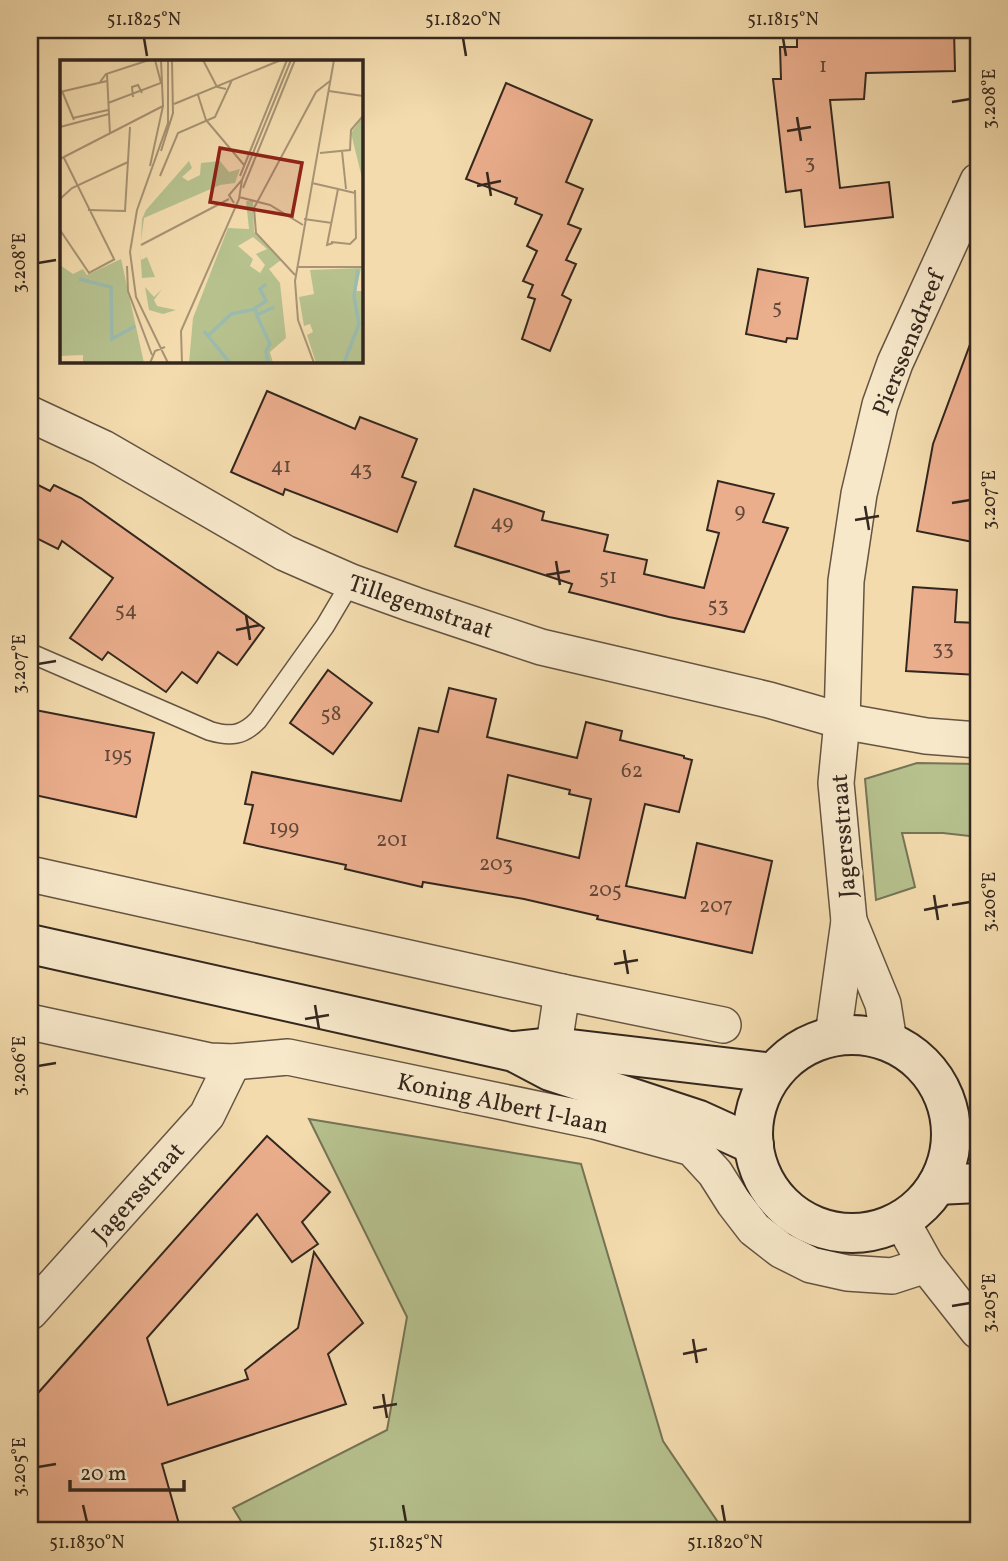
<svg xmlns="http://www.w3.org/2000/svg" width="1008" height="1561" viewBox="0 0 1008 1561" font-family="Vollkorn,serif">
  <rect width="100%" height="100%" fill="#f3dbad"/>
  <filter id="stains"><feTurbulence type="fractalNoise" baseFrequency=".00286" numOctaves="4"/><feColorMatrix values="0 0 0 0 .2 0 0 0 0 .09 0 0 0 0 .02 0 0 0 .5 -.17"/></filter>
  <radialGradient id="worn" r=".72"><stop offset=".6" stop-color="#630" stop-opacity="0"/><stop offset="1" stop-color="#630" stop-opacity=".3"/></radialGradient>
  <g fill="#b6c18e" stroke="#757456" stroke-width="2">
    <polygon points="917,763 978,764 978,837 943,833 902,833 915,887 876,900 865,779"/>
    <polygon points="309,1119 581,1164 663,1441 724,1531 247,1531 233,1508 387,1430 407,1317"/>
  </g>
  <g fill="#ebae8d" stroke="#34271e" stroke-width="2" fill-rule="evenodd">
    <polygon points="823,30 954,30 955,71 866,73 864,99 830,100 840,188 889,182 893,217 805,227 801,190 786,192 773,79 781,79 780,47 797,47 797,34 823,33"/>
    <polygon points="506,83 592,120 566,182 583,189 568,224 581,229 566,260 576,264 562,295 571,300 550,351 522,339 535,299 528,297 533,285 523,281 537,251 527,246 542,215 515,204 517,198 466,179"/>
    <polygon points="758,269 808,278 797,339 787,338 786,342 746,334"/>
    <polygon points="975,331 978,332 978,543 917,531 933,444"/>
    <polygon points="267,391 355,429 360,417 417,439 402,477 416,482 397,532 285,489 283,495 231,472"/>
    <polygon points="30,481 50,491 54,485 81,498 264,628 237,665 218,652 197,683 182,672 166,692 108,652 102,660 70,638 113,578 62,541 58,549 30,535"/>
    <polygon points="718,481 774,494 763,522 788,528 744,632 669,617 569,592 572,584 455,546 474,489 544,512 542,520 608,535 604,551 647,560 644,574 704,588 719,533 707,530"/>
    <polygon points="913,587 957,590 955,622 978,623 978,675 906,671"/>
    <polygon points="328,670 372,703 333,754 290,723"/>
    <path d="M 449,688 L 496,699 L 487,737 L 577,758 L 586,722 L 622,731 L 620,740 L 684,756 L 684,758 L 692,760 L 679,812 L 645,804 L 626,886 L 685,898 L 697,843 L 772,861 L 752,953 L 597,919 L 598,916 L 524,899 L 423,882 L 422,887 L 345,869 L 346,865 L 244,843 L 253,805 L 245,804 L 252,772 L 401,801 L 419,728 L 438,732 ZM 508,775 L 570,790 L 569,794 L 591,799 L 579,858 L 497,838 Z"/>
    <polygon points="30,709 154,733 136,817 30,794"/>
    <polygon points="267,1136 330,1192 302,1222 318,1244 292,1262 257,1214 147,1338 168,1405 248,1379 245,1370 298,1328 314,1252 363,1323 328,1354 346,1404 162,1464 181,1531 30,1531 30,1402"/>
  </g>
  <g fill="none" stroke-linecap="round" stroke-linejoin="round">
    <g stroke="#645442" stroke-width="21">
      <path id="lane" d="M 30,653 L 210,731 C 230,737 243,736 258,720 L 325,626 L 351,582"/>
    </g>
    <g stroke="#645442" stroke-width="38">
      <g id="street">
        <polyline points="30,414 103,448 285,553 351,582 415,605 541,647 769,700 842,721 926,736 978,740"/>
        <polyline points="30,874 562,992 723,1025"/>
        <polyline points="849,921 883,1004 889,1042"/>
        <polyline points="30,1022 210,1061 233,1062 288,1057 594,1121 692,1148 715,1173 734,1203 754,1229 781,1250 811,1265 847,1273 892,1276 926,1265"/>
        <polyline points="833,1036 849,921 836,783 842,721 846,581 859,494 880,405 895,363 978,181"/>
        <polyline points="550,1071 562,992"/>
        <polyline points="901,1220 926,1265 978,1331"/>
        <polyline points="30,1312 207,1115 233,1062"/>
      </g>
    </g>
    <g stroke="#34271e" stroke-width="42">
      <g id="secondary">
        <polyline points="30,944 514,1052 550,1071 699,1120 754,1145"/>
        <circle cx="852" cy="1134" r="99"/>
        <polyline points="516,1051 554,1047 774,1073"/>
        <polyline points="937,1185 978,1183"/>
      </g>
    </g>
    <use href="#lane" stroke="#f7e8ca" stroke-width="18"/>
    <use href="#street" stroke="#f7e8ca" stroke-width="35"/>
    <use href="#secondary" stroke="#f7e8ca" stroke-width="38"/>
  </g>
  <path fill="none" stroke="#34271e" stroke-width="2.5" d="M 144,38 L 147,56M 463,38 L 466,56M 783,38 L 786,56M 952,102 L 970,99M 797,117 L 801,141M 787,131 L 811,127M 487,172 L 491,196M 477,186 L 501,181M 38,263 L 56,260M 952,503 L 970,500M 865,506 L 869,530M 855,520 L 879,516M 556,561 L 560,585M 546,575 L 570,571M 246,615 L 250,640M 236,630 L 260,625M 38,664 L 56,661M 934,895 L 938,920M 952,905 L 970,902M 924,910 L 948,905M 624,950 L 628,974M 614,964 L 638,960M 315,1005 L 319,1029M 305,1019 L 329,1015M 38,1066 L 56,1063M 952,1306 L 970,1303M 693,1339 L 697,1363M 683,1354 L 707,1349M 383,1394 L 387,1418M 373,1408 L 397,1404M 38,1467 L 56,1464M 83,1505 L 87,1522M 403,1505 L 406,1522M 722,1505 L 725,1522"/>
  <g text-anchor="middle" stroke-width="6" stroke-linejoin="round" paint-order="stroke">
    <g font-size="21" fill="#62493a">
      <text x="823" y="72">1</text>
      <text x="810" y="168">3</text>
      <text x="777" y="313">5</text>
      <text x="281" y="472">41</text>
      <text x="361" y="475">43</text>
      <text x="740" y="517">9</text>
      <text x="502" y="529">49</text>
      <text x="608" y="583">51</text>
      <text x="718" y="611">53</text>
      <text x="126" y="616">54</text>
      <text x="943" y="654">33</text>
      <text x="331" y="720">58</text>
      <text x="118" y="761">195</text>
      <text x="632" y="777">62</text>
      <text x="284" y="834">199</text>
      <text x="392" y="846">201</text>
      <text x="496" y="870">203</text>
      <text x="605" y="896">205</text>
      <text x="716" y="912">207</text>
    </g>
    <g font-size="24" fill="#34271e" stroke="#f7e8ca">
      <text transform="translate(908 343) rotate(-68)" y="8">Pierssensdreef</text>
      <text transform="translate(421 606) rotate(19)" y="8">Tillegemstraat</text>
      <text transform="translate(843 836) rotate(-94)" y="8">Jagersstraat</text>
      <text transform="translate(503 1103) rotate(12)" y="8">Koning Albert I-laan</text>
      <text transform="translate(138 1192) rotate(-48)" y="8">Jagersstraat</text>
    </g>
  </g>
  <g transform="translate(60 60)">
    <rect width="303" height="303" fill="#f3dbad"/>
    <path d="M 303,57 L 303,122 L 291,73 ZM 129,101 L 132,108 L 122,117 L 128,121 L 140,115 L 141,103 L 160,101 L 169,112 L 180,109 L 175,123 L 160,125 L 84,158 L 81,181 L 82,159 L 86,150 ZM 186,141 L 193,141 L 194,172 L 221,200 L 209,209 L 220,223 L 226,278 L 210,292 L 213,303 L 129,303 L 133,258 L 168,168 L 189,169 ZM 193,177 L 207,189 L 196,194 L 205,205 L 200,213 L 190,206 L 193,199 L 178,186 ZM 80,188 L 81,200 L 87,197 L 95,217 L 82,218 ZM 61,199 L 84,303 L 23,303 L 23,295 L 0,296 L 0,205 L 13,214 L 23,209 L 27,215 ZM 301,208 L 296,231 L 303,231 L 303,303 L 256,303 L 247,275 L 253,272 L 250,264 L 244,266 L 239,237 L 254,234 L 250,210 ZM 85,227 L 94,237 L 102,229 L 94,240 L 97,246 L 116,250 L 103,254 L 89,250 Z" fill="#b6c18e" fill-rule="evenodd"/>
    <path fill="none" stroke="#9bbbae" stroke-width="3.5" d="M 19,219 L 51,227 L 52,279 L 75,266M 206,224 L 200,229 L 206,241 L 195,248 L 197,255 L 214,247M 197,256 L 210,284 L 206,291 L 208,303M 144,271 L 170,303M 149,275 L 171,254 L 195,249M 284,303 L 299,264 L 294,236 L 298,210"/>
    <path fill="none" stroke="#a79374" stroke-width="2" d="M 143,0 L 157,27 L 166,29M 47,14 L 50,74M 40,22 L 46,14 L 89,0M 2,31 L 14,60M 269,31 L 303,36M 0,32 L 47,21M 138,35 L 146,60 L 184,105M 73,37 L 72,27 L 78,25 L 82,33M 48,43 L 101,23 L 95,0M 114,44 L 221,0M 13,58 L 48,50M 0,67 L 49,54M 101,91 L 113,53 L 112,0M 282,91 L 286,129M 260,93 L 290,90 L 291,70 L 303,56M 4,98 L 54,199M 0,99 L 103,46M 90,106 L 103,46 L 101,0M 100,116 L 118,73 L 155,57 L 172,20M 180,116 L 227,0M 252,123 L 278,129M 183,128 L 235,0M 179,137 L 210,145 L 243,165M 0,139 L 12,128 L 68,102M 174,143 L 169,135 L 182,120 L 231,0M 28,150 L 65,151 L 70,67M 244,159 L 272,163M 0,170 L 29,213 L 55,199M 271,182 L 290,184 L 296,178 L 295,130M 273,183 L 267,185 L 278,129 L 295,133M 81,185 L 169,139M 67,206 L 68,231 L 92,295M 237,207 L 303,207M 235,215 L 196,173 L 194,148 L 256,32 L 270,21M 90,303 L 95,291 L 105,287M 108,303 L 76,237 L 70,192 L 77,150 L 108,63 L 108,0M 122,303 L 121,271 L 179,139 L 182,120M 254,303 L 238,260 L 235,221 L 274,0"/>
    <path fill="#8f2418" fill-opacity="0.15" stroke="#8f2418" stroke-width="3.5" d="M 160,88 L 242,103 L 232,156 L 150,142 Z"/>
    <rect width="303" height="303" fill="none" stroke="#34271e" stroke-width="3.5"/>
  </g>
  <rect width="1008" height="1561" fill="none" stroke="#f3dbad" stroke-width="77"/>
  <path d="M70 1480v10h114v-10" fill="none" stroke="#34271e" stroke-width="3.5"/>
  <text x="80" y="1480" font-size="21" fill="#34271e" stroke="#f7e8ca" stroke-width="5" paint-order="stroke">20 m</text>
  <rect x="38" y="38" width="932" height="1484" fill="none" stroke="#34271e" stroke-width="2.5"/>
  <g font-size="18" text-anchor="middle" fill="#34271e">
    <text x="144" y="25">51.1825°N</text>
    <text x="463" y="25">51.1820°N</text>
    <text x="783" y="25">51.1815°N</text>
    <text transform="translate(989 99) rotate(-90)" y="6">3.208°E</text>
    <text transform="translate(19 263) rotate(-90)" y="6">3.208°E</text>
    <text transform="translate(989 500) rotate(-90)" y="6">3.207°E</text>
    <text transform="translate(19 664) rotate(-90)" y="6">3.207°E</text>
    <text transform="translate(989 902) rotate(-90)" y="6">3.206°E</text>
    <text transform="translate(19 1066) rotate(-90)" y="6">3.206°E</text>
    <text transform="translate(989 1303) rotate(-90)" y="6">3.205°E</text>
    <text transform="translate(19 1467) rotate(-90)" y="6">3.205°E</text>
    <text x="87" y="1548">51.1830°N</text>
    <text x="406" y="1548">51.1825°N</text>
    <text x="725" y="1548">51.1820°N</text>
  </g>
  <rect width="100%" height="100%" filter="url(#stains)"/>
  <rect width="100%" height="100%" fill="url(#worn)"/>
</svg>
